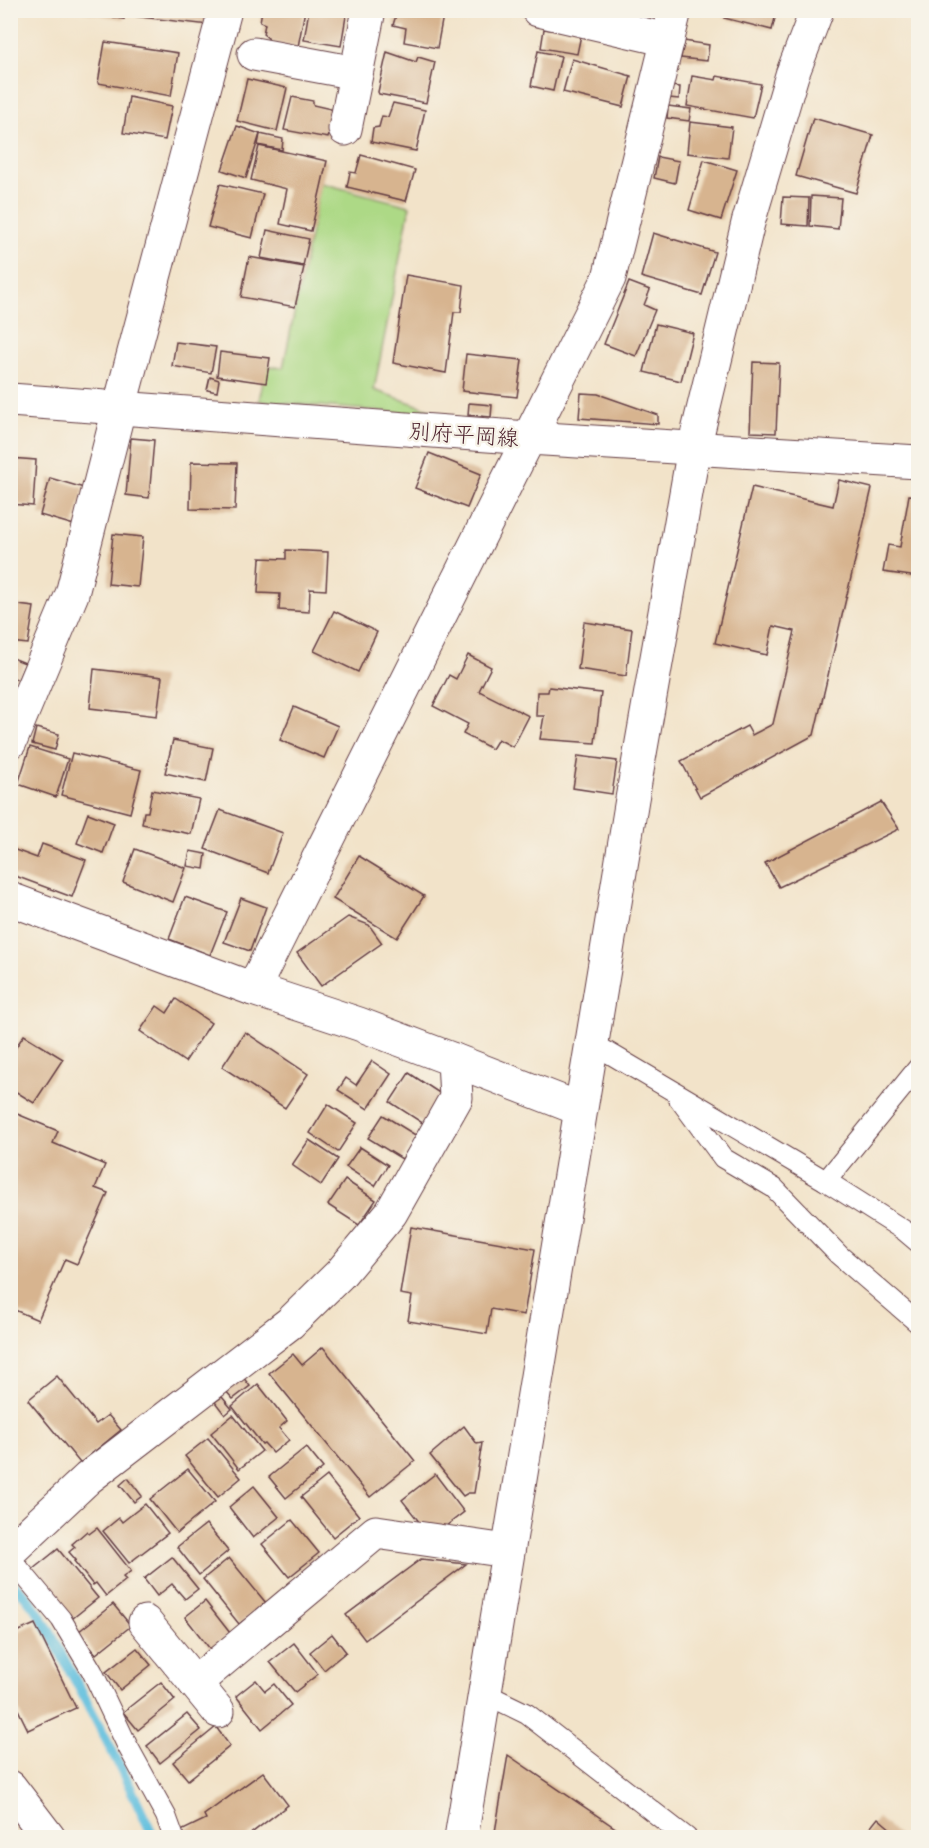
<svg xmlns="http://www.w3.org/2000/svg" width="929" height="1848" viewBox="0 0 929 1848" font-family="Sriracha,'Klee One',sans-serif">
  <rect width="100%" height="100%" fill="#f7f3e8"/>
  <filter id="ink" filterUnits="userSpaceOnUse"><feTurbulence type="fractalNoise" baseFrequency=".0167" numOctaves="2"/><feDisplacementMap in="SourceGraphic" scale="12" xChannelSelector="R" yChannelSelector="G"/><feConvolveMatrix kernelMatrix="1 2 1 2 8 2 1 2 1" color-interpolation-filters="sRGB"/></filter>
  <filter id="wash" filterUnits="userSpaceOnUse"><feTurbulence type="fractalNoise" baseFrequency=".008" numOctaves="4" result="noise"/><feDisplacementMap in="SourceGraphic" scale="24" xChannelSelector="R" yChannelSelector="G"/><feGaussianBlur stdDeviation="1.35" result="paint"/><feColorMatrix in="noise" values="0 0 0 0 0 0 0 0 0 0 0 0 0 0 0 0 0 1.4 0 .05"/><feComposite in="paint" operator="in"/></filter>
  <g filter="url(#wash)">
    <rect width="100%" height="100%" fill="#f2e3c9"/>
    <polygon fill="#add986" stroke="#7c7c58" stroke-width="1.5" points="321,183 410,206 374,390 432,410 426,415 259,401 266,366 283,368"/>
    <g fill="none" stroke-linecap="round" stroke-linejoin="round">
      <path stroke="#60bfde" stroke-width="10" d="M 10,1582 C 35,1599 53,1638 67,1665 C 98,1722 127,1779 154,1838"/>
    </g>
    <g id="blocks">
      <g fill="#d7b48f">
        <polygon points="71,10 212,10 209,25 124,15 124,19"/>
        <polygon points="262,10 305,10 298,47 269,42 268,38 263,34 265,24 260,22"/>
        <polygon points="309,10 347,10 341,46 304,40"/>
        <polygon points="408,10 444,10 437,48 404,42 406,28 393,25 397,12 407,14"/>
        <polygon points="726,10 777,10 772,30 724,18"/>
        <polygon points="544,29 581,35 577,54 541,48"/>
        <polygon points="684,41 709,45 707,61 681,58"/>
        <polygon points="105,42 178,53 171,96 98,83"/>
        <polygon points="538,51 561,56 553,91 531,86"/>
        <polygon points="387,52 416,62 418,57 435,62 426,103 379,94 378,92"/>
        <polygon points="572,59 631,76 623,107 563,92"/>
        <polygon points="692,76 716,80 717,76 761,84 753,118 687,106"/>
        <polygon points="247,79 287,88 277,131 237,121"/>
        <polygon points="670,86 680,87 679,99 669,98"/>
        <polygon points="129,97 172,106 165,140 123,133"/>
        <polygon points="292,97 313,101 313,105 335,110 328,138 284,130"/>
        <polygon points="393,103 425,110 416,151 371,142 373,128 379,127 382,116 388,117"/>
        <polygon points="668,106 691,109 689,121 667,118"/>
        <polygon points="813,118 873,135 856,193 796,176"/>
        <polygon points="690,122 732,127 728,158 687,153"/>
        <polygon points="237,126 260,134 246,178 222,170"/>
        <polygon points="260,134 283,139 282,150 258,145"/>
        <polygon points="259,146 327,161 311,231 280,224 287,189 251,180"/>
        <polygon points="361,155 415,170 406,201 347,187 350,172 356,173"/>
        <polygon points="658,157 679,161 675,183 654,178"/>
        <polygon points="704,160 737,170 721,220 689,210"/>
        <polygon points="220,184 263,194 252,238 208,227"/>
        <polygon points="811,196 841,198 838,229 810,226"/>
        <polygon points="783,197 809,198 808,226 781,224"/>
        <polygon points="267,230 309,239 303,266 261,258"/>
        <polygon points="653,233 715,252 702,295 641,277"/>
        <polygon points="249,257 304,267 295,307 241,297"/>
        <polygon points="406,275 464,285 461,312 454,312 446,373 393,363"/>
        <polygon points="629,282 650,290 644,305 655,310 636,356 604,344"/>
        <polygon points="656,324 693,333 681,381 644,372"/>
        <polygon points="176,342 216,347 211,373 172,366"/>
        <polygon points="220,352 270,358 266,383 217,376"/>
        <polygon points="466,354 522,360 517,397 462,391"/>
        <polygon points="753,362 779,363 776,433 750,432"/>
        <polygon points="210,377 219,380 217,392 207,390"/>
        <polygon points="581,393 598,394 658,415 658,424 579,418"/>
        <polygon points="469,403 492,405 491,417 468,415"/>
        <polygon points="131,438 154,440 149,498 126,495"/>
        <polygon points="429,453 481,474 467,508 415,488"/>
        <polygon points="10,458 36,460 33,506 10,504"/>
        <polygon points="191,462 237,463 235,510 190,509"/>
        <polygon points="50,478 84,488 74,525 40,515"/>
        <polygon points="839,480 872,488 814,735 700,797 681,761 747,726 752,735 773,724 795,631 773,626 767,655 715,643 752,487 833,506"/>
        <polygon points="909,495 918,496 918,577 883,572 888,545 900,547"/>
        <polygon points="113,534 143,537 138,587 108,584"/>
        <polygon points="286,550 328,552 326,590 310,589 309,612 279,610 280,594 258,593 260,558 286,559"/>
        <polygon points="10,604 34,607 28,644 10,642"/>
        <polygon points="334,611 377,632 358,672 314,651"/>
        <polygon points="584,622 632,629 626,676 578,669"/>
        <polygon points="468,655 491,667 479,691 529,716 513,747 498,739 492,749 463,734 468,724 433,706 449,675 456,679"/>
        <polygon points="10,657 25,663 18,680 10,676"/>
        <polygon points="94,669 162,677 157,716 90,708"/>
        <polygon points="549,687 601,693 595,743 540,739 544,716 536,716 537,692 548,692"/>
        <polygon points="294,707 338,726 324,758 280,740"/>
        <polygon points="36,728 59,734 55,750 32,744"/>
        <polygon points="173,740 213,748 206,782 165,773"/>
        <polygon points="30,747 68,759 56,797 18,784"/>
        <polygon points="72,753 141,770 130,813 61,795"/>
        <polygon points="578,756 617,761 612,794 573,788"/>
        <polygon points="152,790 199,799 191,834 142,824 144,812 148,812"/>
        <polygon points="881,802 899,829 779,887 765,863"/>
        <polygon points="220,810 283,833 268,873 205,849"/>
        <polygon points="88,813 114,823 103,853 77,843"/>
        <polygon points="42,844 86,860 72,897 10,874 10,848 37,858"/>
        <polygon points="135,849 186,868 173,902 123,882"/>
        <polygon points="190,851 206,854 204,869 187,866"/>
        <polygon points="359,856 424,896 397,938 333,899"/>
        <polygon points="185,897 227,912 210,955 169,939"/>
        <polygon points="241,898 266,907 250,951 224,942"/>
        <polygon points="348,917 369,925 382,943 321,986 297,953"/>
        <polygon points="176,999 211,1023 185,1062 140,1031 157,1006 167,1013"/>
        <polygon points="245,1032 308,1074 285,1108 222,1067"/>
        <polygon points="24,1035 63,1059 34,1103 10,1088 10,1056"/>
        <polygon points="372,1061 391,1074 368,1109 338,1090 346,1078 356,1085"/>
        <polygon points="409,1073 447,1098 427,1126 390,1102"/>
        <polygon points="328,1104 357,1123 338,1152 310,1133"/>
        <polygon points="10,1111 58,1131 53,1143 105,1165 95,1188 108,1193 77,1264 65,1259 38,1320 10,1308"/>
        <polygon points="383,1115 417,1136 402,1159 368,1138"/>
        <polygon points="309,1140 338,1159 321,1185 292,1165"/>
        <polygon points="360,1147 388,1165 375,1186 346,1167"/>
        <polygon points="345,1180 376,1200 359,1225 328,1205"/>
        <polygon points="411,1227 535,1249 524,1315 491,1309 487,1334 408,1321 412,1296 400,1294"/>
        <polygon points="323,1347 415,1461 370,1497 269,1373 293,1354 302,1365"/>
        <polygon points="57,1376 96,1424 108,1415 121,1430 80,1463 28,1400"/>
        <polygon points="242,1376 250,1386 233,1399 225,1390"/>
        <polygon points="258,1384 287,1421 279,1428 289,1440 273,1453 264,1443 262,1444 232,1406"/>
        <polygon points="222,1397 232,1409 225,1415 215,1402"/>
        <polygon points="233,1415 262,1451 239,1469 211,1433"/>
        <polygon points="464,1426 477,1444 482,1443 474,1493 468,1493 463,1496 430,1455"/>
        <polygon points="208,1438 241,1478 218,1497 185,1456"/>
        <polygon points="306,1447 323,1468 286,1498 269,1477"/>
        <polygon points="188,1469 215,1502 177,1533 150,1499"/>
        <polygon points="435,1474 464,1512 442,1529 424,1528 402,1500"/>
        <polygon points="327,1476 359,1516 333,1537 301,1497"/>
        <polygon points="128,1478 142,1496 134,1502 120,1485"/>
        <polygon points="254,1486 279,1517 253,1538 229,1507"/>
        <polygon points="145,1504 168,1533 129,1563 103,1531 119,1518 122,1522"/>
        <polygon points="292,1520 319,1553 289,1577 262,1544"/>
        <polygon points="206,1524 228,1551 199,1575 177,1547"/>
        <polygon points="97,1528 131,1571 123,1577 126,1580 106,1596 96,1583 93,1585 74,1561 76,1560 69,1552 75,1547 72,1544 87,1531 89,1534"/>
        <polygon points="58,1549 98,1598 68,1622 28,1573"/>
        <polygon points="172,1557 198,1589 185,1599 172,1584 157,1596 144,1579"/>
        <polygon points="229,1558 266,1603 239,1624 203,1579"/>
        <polygon points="421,1559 466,1564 365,1640 346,1615"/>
        <polygon points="205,1601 230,1633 210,1649 185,1617"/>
        <polygon points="113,1604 131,1626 96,1654 78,1632"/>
        <polygon points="35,1624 76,1708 28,1730 10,1693 10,1635"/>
        <polygon points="332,1634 346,1652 324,1670 310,1652"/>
        <polygon points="294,1643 318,1674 295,1692 270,1662"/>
        <polygon points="137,1648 151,1665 120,1690 106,1672"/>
        <polygon points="256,1680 265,1691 274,1684 291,1705 262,1729 236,1696"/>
        <polygon points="161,1682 175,1700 138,1730 123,1712"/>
        <polygon points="187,1714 201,1730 160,1763 147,1746"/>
        <polygon points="216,1727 230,1746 188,1780 173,1762"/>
        <polygon points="508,1755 630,1838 494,1838"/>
        <polygon points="263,1772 288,1805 245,1838 184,1838 181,1831 206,1819 204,1815"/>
        <polygon points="878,1818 901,1838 862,1838"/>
      </g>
    </g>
  </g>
  <g filter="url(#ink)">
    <use href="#blocks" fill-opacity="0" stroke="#633c43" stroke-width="1.5"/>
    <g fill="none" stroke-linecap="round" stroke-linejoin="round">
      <g stroke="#633c43" stroke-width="22">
        <g id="service">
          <polyline points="592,1043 826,1181 905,1231 918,1242"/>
          <polyline points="678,1097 723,1158 774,1188 839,1255 918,1323"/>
          <polyline points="826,1181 918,1068"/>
          <polyline points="10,1558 61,1619 92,1671 127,1745 166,1816 174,1838"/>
          <polyline points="484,1693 527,1714 687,1838"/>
        </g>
      </g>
      <g stroke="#633c43" stroke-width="35">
        <g id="minor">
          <polyline points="538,10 668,40"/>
          <polyline points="254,54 356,73"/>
          <polyline points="345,129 369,10"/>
          <polyline points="119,409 225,10"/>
          <polyline points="10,899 253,989 359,1024 454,1060 456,1098 391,1213 340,1274 290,1323 88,1478 10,1551"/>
          <polyline points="253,989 609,278 675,10"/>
          <polyline points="454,1060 580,1109"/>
          <polyline points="145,1622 218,1711"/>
          <polyline points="195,1683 376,1532 507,1551"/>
        </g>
      </g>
      <g stroke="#633c43" stroke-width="35">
        <g id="tertiary">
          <polyline points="10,742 72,594 119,409"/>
          <polyline points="10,1787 49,1838"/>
          <polyline points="461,1838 632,799 694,448 748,223 792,75 817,10"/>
        </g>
      </g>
      <g stroke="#633c43" stroke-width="35">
        <polyline id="secondary" points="10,400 529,438 918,462"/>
      </g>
      <use href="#service" stroke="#fff" stroke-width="20"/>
      <use href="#minor" stroke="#fff" stroke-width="33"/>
      <use href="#tertiary" stroke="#fff" stroke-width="33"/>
      <use href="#secondary" stroke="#fff" stroke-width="33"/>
    </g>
  </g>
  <g text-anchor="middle" stroke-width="5" stroke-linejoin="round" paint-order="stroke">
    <g font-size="22" fill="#4a1f2b" stroke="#f7f3e8">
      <text transform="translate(464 434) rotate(4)" y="8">別府平岡線</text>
    </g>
  </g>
  <rect width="929" height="1848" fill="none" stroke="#f7f3e8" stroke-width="36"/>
</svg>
